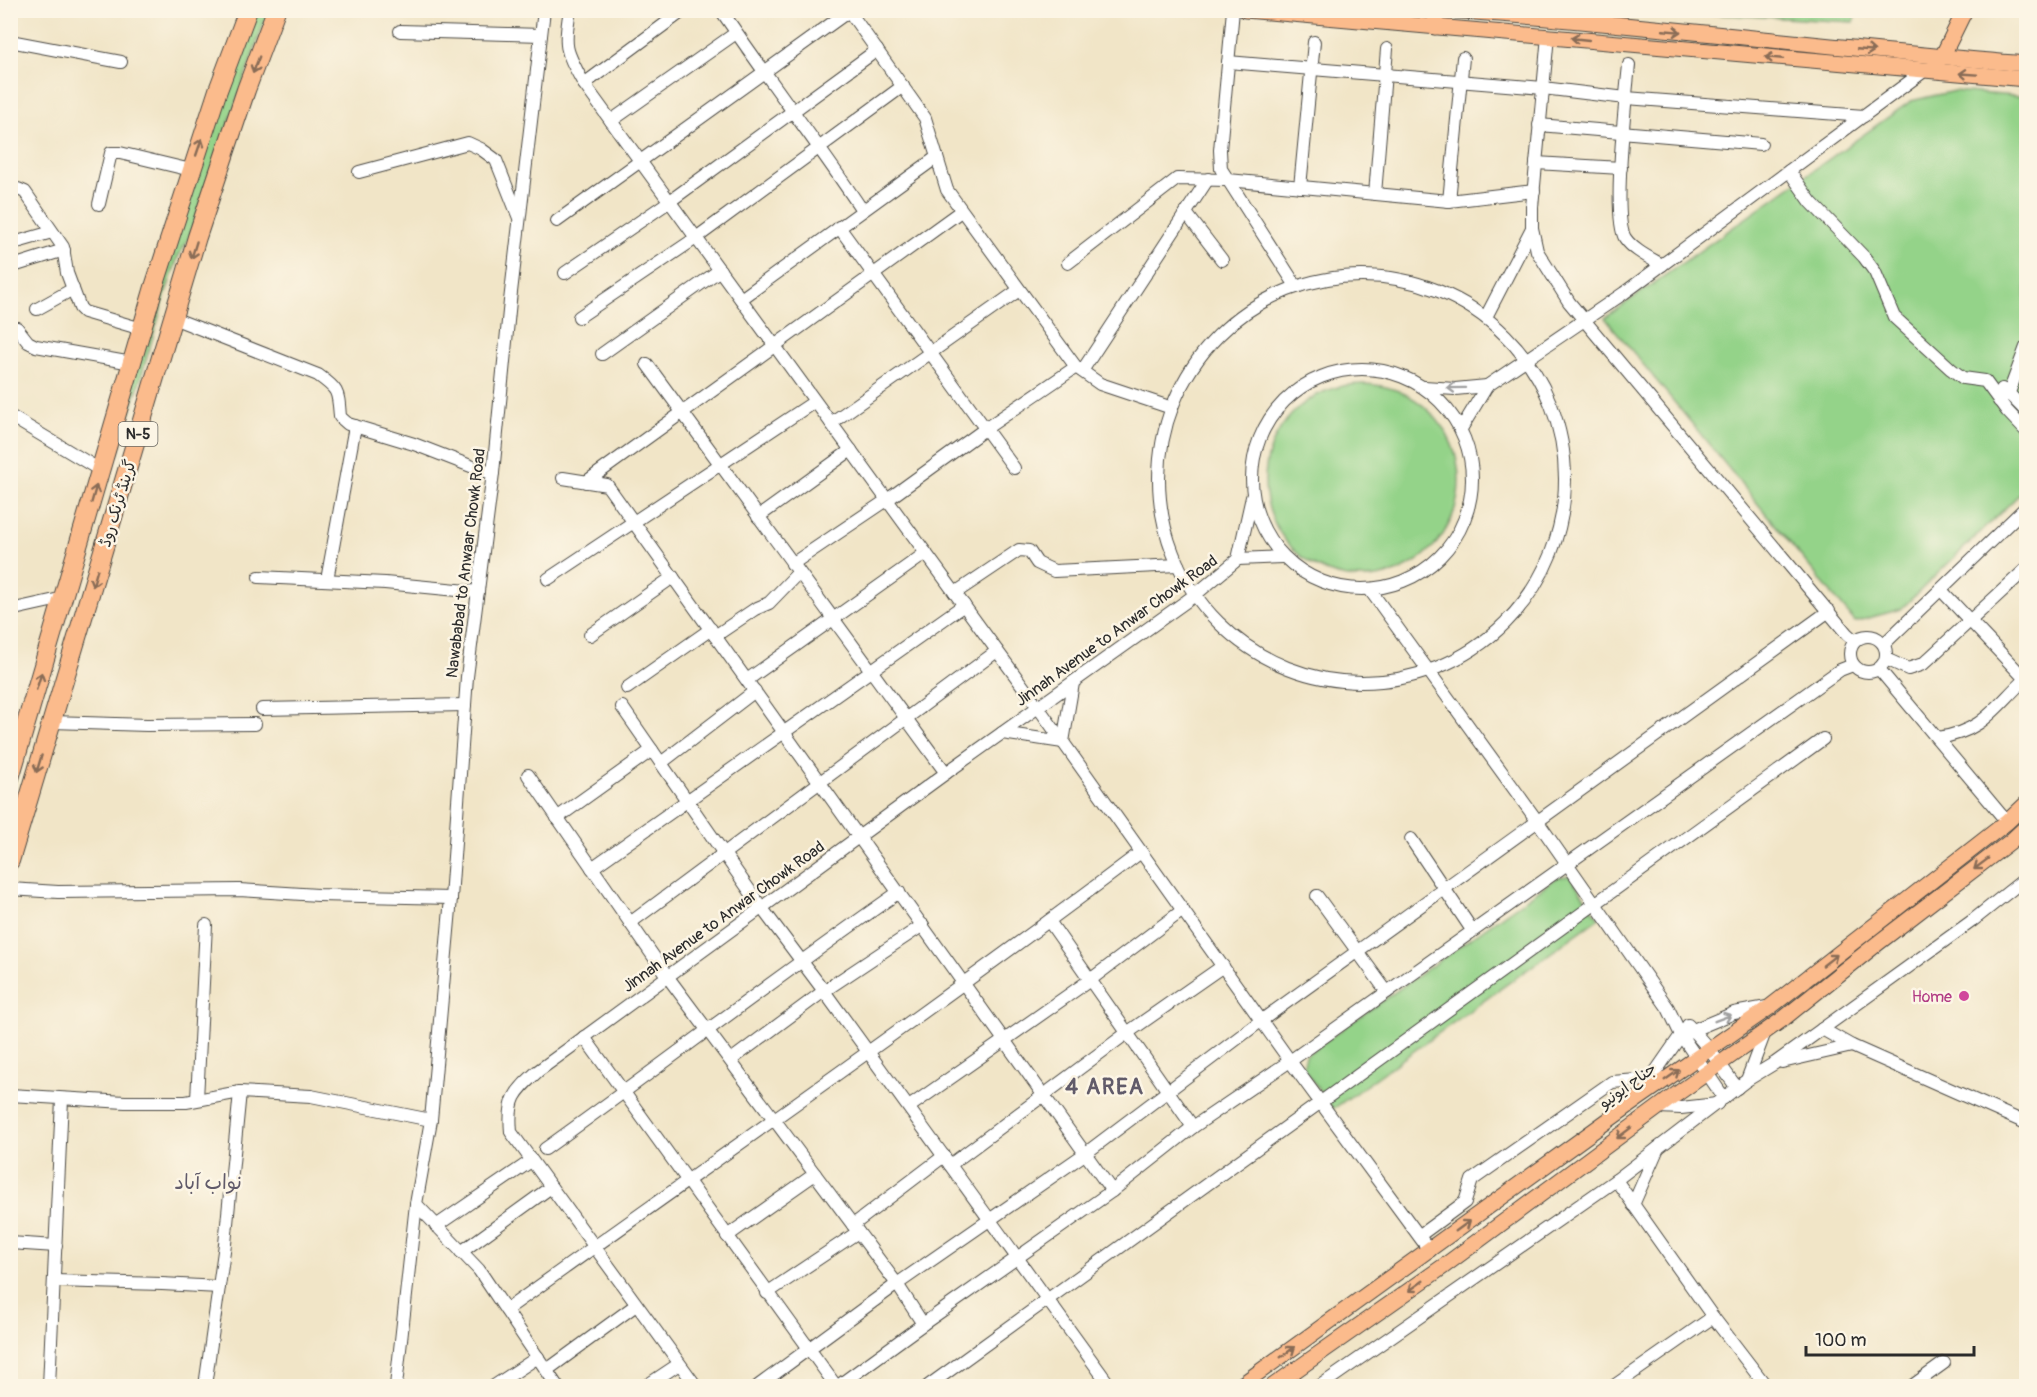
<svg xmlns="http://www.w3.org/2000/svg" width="2037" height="1397" viewBox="0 0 2037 1397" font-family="Pangolin,'Playpen Sans Arabic',sans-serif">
  <rect width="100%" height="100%" fill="#fcf5e5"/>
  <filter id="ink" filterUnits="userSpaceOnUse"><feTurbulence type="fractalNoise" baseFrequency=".0167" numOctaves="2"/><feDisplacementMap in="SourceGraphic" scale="12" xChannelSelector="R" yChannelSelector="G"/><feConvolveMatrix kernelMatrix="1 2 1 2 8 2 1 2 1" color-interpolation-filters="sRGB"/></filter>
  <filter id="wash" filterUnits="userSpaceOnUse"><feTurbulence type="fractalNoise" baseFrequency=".008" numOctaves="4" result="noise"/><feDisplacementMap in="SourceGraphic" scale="24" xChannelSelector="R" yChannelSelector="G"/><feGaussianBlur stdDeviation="1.35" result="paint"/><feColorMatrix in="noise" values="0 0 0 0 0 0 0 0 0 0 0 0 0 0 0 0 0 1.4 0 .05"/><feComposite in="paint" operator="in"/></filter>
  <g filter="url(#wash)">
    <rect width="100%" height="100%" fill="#f1e5c7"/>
    <g fill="#94d389" stroke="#607f5a" stroke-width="1.5">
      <polygon points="1714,10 1856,10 1856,11 1854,22 1713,14"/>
      <polygon points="252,11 268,11 188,240 178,257 167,289 118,455 111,451 171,247"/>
      <polygon points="1954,91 2026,97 2026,488 1901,609 1855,622 1605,318 1911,101"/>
      <circle cx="1362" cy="481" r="97"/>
      <polygon points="1570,876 1599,918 1333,1109 1303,1068 1306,1055 1557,877"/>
    </g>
  </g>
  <g filter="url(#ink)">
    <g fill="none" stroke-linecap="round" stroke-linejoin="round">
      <g stroke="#494742" stroke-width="14">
        <g id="minor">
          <path d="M 570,10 C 563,48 566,51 584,84 L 1038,707 L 1290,1061 L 1430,1251"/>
          <path d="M 721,10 C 767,78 817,142 862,210"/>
          <polyline points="1233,10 1220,150 1221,169 1296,286"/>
          <polyline points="400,31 541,35"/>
          <polyline points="1548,36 1532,207 1532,228 1537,251 1569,302 1847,634 1855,641"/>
          <polyline points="10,41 121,62"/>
          <polyline points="1228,62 1543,88 1626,98 1864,116"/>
          <path d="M 1629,65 C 1626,95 1612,217 1625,238 C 1633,250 1650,258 1662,265"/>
          <polyline points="584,84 684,10"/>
          <polyline points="611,121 736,33"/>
          <polyline points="1539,125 1761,144"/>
          <polyline points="1536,163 1621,168"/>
          <polyline points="1789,171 1811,202 1864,257 1875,272 1894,317 1951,369 1963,378 1985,381 2007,411 2026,431"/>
          <polyline points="359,172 468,143 481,149 496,160 519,218"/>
          <polyline points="1300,187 1314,42"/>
          <polyline points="10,192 18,189 25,192 63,247 67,273 80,308 84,312 142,329"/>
          <polyline points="1375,194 1387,49"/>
          <polyline points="1449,201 1463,58"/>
          <polyline points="99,204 111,153 120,153 191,170"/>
          <polyline points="1186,213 1222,260"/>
          <polyline points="557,221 849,11 925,118 947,190 1076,367 1100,384 1172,408"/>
          <polyline points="839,227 1014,468"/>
          <polyline points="10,244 52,232"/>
          <polyline points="1068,263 1177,179 1228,180 1449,201 1534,191"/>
          <polyline points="10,267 64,250"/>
          <polyline points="565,273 670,201 877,50"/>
          <circle cx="1362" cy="479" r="203"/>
          <polyline points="741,299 937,157"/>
          <polyline points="37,309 73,289"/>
          <polyline points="579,317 696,238 903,86"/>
          <polyline points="1486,317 1532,228"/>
          <path d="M 173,318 L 318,375 C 339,390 338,391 340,417 L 348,424 L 414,444 L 481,470 L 493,473"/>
          <polyline points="10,327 17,328 28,342 36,346 132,363"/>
          <polyline points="602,354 720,270"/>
          <polyline points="647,364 946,773"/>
          <circle cx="1362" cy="479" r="110"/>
          <polyline points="1082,371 1208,179"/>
          <polyline points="1424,387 1455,389 1487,386"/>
          <polyline points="2002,389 2008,393 2026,411"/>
          <polyline points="1999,401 2010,390 2026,347"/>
          <polyline points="10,416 100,470"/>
          <polyline points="831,423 1019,290"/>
          <polyline points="1461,429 1487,386 1624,293 1924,71"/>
          <polyline points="563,478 607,485 1112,1191"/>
          <polyline points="586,482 961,211"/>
          <polyline points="758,517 851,450"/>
          <polyline points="1238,559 1252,497"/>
          <polyline points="1238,559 1282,557"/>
          <polyline points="792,564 887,500 985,429 1076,367"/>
          <polyline points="259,577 385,583 478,592"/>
          <polyline points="548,579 814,402"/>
          <polyline points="327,580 355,426"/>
          <polyline points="1370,590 1538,822 1668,1008 1681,1035 1724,1098"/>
          <polyline points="1941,590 2026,680"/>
          <polyline points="955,593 1019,550 1029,551 1037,563 1054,571 1178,565"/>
          <polyline points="10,610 64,598"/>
          <polyline points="590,635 673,577"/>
          <circle cx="1868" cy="654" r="18"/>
          <polyline points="715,636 755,609 769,603 798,573"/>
          <polyline points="1884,644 2026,507"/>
          <polyline points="1886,659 1908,669 1923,664 2026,569"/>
          <polyline points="1879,669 2007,822"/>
          <polyline points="747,680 926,553"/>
          <polyline points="627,688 711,629"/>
          <polyline points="622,707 761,907 824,991 1110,1386"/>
          <polyline points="262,709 465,705"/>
          <polyline points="52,722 147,725 255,724"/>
          <polyline points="1002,733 1063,742 1073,683"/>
          <path d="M 1937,738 C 1983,732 1995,707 2026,678"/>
          <polyline points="661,763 755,691"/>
          <polyline points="528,775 667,976 897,1284 923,1324"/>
          <polyline points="557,818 652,750"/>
          <polyline points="1411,839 1472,930"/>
          <polyline points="592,868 964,605"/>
          <polyline points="10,889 58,892 239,890 318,895 451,898"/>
          <polyline points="1317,896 1387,992"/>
          <polyline points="1049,921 1193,1127"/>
          <polyline points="630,923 997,651"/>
          <polyline points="1688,1025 1709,1049 1737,1088"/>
          <polyline points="1822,1029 1852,1046 2026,1123"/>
          <polyline points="584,1037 836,1386"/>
          <polyline points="731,1060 824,991 923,925"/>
          <polyline points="1782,1062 1852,1046"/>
          <polyline points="1747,1080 1765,1032"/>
          <polyline points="1647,1084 1681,1035 1734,1013 1767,1007"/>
          <polyline points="10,1095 125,1102 186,1102 240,1092 311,1096 431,1120 416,1204 479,1270 557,1386"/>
          <polyline points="197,1099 206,925"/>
          <polyline points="909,1107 1090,980 1183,910"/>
          <polyline points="1659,1107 1681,1108 1717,1104"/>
          <polyline points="431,1120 451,898 467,677 493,473 510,301 544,10"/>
          <path d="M 545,1149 C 664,1064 779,975 899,892"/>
          <polyline points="950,1165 1127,1033 1223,966"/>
          <polyline points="1616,1180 1713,1317 1766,1386"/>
          <polyline points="1633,1205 1658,1148"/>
          <polyline points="853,1225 944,1156"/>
          <polyline points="436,1226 531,1161"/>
          <polyline points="1420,1235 1465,1202 1472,1180 1612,1082 1650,1079"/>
          <polyline points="727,1236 815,1174"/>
          <polyline points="10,1243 56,1246"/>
          <polyline points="461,1252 551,1187"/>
          <polyline points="55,1281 162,1284 219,1287"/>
          <polyline points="767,1293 858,1232"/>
          <path d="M 506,1310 C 718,1158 933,1009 1141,852"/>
          <polyline points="547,1370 636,1305"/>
          <polyline points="49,1386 62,1099"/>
          <polyline points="205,1386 225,1244 240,1092"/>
          <polyline points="396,1386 416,1204"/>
          <polyline points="494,1386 538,1357"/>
          <polyline points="646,1386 679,1364"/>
          <path d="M 696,1386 L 511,1132 C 508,1099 514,1093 538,1071 L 946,773 L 1195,595 L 1238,559"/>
          <polyline points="758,1386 897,1284 1086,1153 1262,1020 1829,611"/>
          <polyline points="838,1386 923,1324 1112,1191 1193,1127 1290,1061 1840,670 1853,665"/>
          <polyline points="928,1386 1823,739"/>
          <polyline points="1320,1386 1616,1180 1747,1080 1775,1063 1972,921 2026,878"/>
          <polyline points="1614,1386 1713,1317"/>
          <polyline points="1912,1386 1944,1363"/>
        </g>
      </g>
      <g stroke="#494742" stroke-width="17">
        <g id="major">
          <polyline points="1245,10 2026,79"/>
          <path d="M 1447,10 C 1640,23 1833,49 2026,64"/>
          <polyline points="1435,27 1436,10"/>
          <polyline points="1936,62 1942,57 1965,10"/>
          <polyline points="1240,1386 1639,1098 1770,1007 2007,822 2026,804"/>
          <polyline points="1273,1386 1444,1266 1667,1101 1783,1019 1878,943 2011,841 2026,827"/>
        </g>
      </g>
      <g stroke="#494742" stroke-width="20">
        <g id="highway">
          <polyline points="10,778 154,287 218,90 248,10"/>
          <polyline points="10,861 197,237 246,90 276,10"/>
        </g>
      </g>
      <use href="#minor" stroke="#fff" stroke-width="12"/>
      <use href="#major" stroke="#fbbb8c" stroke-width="15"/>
      <use href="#highway" stroke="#fbbb8c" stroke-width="18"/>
    </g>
    <defs><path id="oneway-shaft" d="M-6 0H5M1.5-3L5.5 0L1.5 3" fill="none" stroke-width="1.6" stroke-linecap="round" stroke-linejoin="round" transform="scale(1.5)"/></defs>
    <g stroke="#896c57">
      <use href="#oneway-shaft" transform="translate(1672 31) rotate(5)"/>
      <use href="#oneway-shaft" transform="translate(1580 39) rotate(-174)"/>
      <use href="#oneway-shaft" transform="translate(1866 50) rotate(5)"/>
      <use href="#oneway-shaft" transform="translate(1774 58) rotate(-175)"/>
      <use href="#oneway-shaft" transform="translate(256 65) rotate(111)"/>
      <use href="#oneway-shaft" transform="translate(1968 74) rotate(-176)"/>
      <use href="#oneway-shaft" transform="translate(199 147) rotate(-71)"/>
      <use href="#oneway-shaft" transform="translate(194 250) rotate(107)"/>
      <use href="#oneway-shaft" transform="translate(94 494) rotate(-74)"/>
      <use href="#oneway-shaft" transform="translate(95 578) rotate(106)"/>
      <use href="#oneway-shaft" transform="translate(39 681) rotate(-73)"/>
      <use href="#oneway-shaft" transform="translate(39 764) rotate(107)"/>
      <use href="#oneway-shaft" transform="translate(1981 864) rotate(143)"/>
      <use href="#oneway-shaft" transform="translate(1830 960) rotate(-38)"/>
      <use href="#oneway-shaft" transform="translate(1672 1075) rotate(-35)"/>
      <use href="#oneway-shaft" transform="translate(1624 1133) rotate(143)"/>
      <use href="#oneway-shaft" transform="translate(1463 1226) rotate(-36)"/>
      <use href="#oneway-shaft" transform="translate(1416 1286) rotate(145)"/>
      <use href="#oneway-shaft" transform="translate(1288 1352) rotate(-36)"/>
    </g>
    <g stroke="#a0a0a0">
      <use href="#oneway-shaft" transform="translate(1456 388) rotate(179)"/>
      <use href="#oneway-shaft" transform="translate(1723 1018) rotate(-21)"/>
    </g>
  </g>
  <circle fill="#d1479c" stroke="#fcf5e5" stroke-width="2" cx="1964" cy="996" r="6"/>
  <g text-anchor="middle" stroke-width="5" stroke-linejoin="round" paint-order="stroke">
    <rect fill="#fcf5e5" stroke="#6a6863" stroke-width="1.5" x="118.5" y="422" width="39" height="24" rx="4.5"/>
    <g font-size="15" font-weight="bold" fill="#2b2b2b">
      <text x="138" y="439">N-5</text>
    </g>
    <g font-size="16" fill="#2b2b2b" stroke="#fcf5e5">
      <text transform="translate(117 503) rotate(-73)" y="6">گرینڈ ٹرنک روڈ</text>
      <text transform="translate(465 563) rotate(-83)" y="6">Nawababad to Anwaar Chowk Road</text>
      <text transform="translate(1116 630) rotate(-36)" y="6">Jinnah Avenue to Anwar Chowk Road</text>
      <text transform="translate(723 916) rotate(-36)" y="6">Jinnah Avenue to Anwar Chowk Road</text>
      <text transform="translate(1627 1085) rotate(-36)" y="6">جناح ایونیو</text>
    </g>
    <g font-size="16" fill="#b23c85" stroke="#fcf5e5" text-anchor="end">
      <text x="1952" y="1002">Home</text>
    </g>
    <g font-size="20" fill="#615b6a" stroke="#fcf5e5">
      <text x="208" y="1189">نواب آباد</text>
    </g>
    <g font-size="22" font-weight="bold" letter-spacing="1.5" fill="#615b6a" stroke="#fcf5e5">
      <text x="1105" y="1094">4 AREA</text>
    </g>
  </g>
  <rect width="2037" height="1397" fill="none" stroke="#fcf5e5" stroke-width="36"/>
  <path d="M1806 1346v9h168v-9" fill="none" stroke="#2b2b2b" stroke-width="3"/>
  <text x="1815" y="1346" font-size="18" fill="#2b2b2b" stroke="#fcf5e5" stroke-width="4.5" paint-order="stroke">100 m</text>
</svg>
